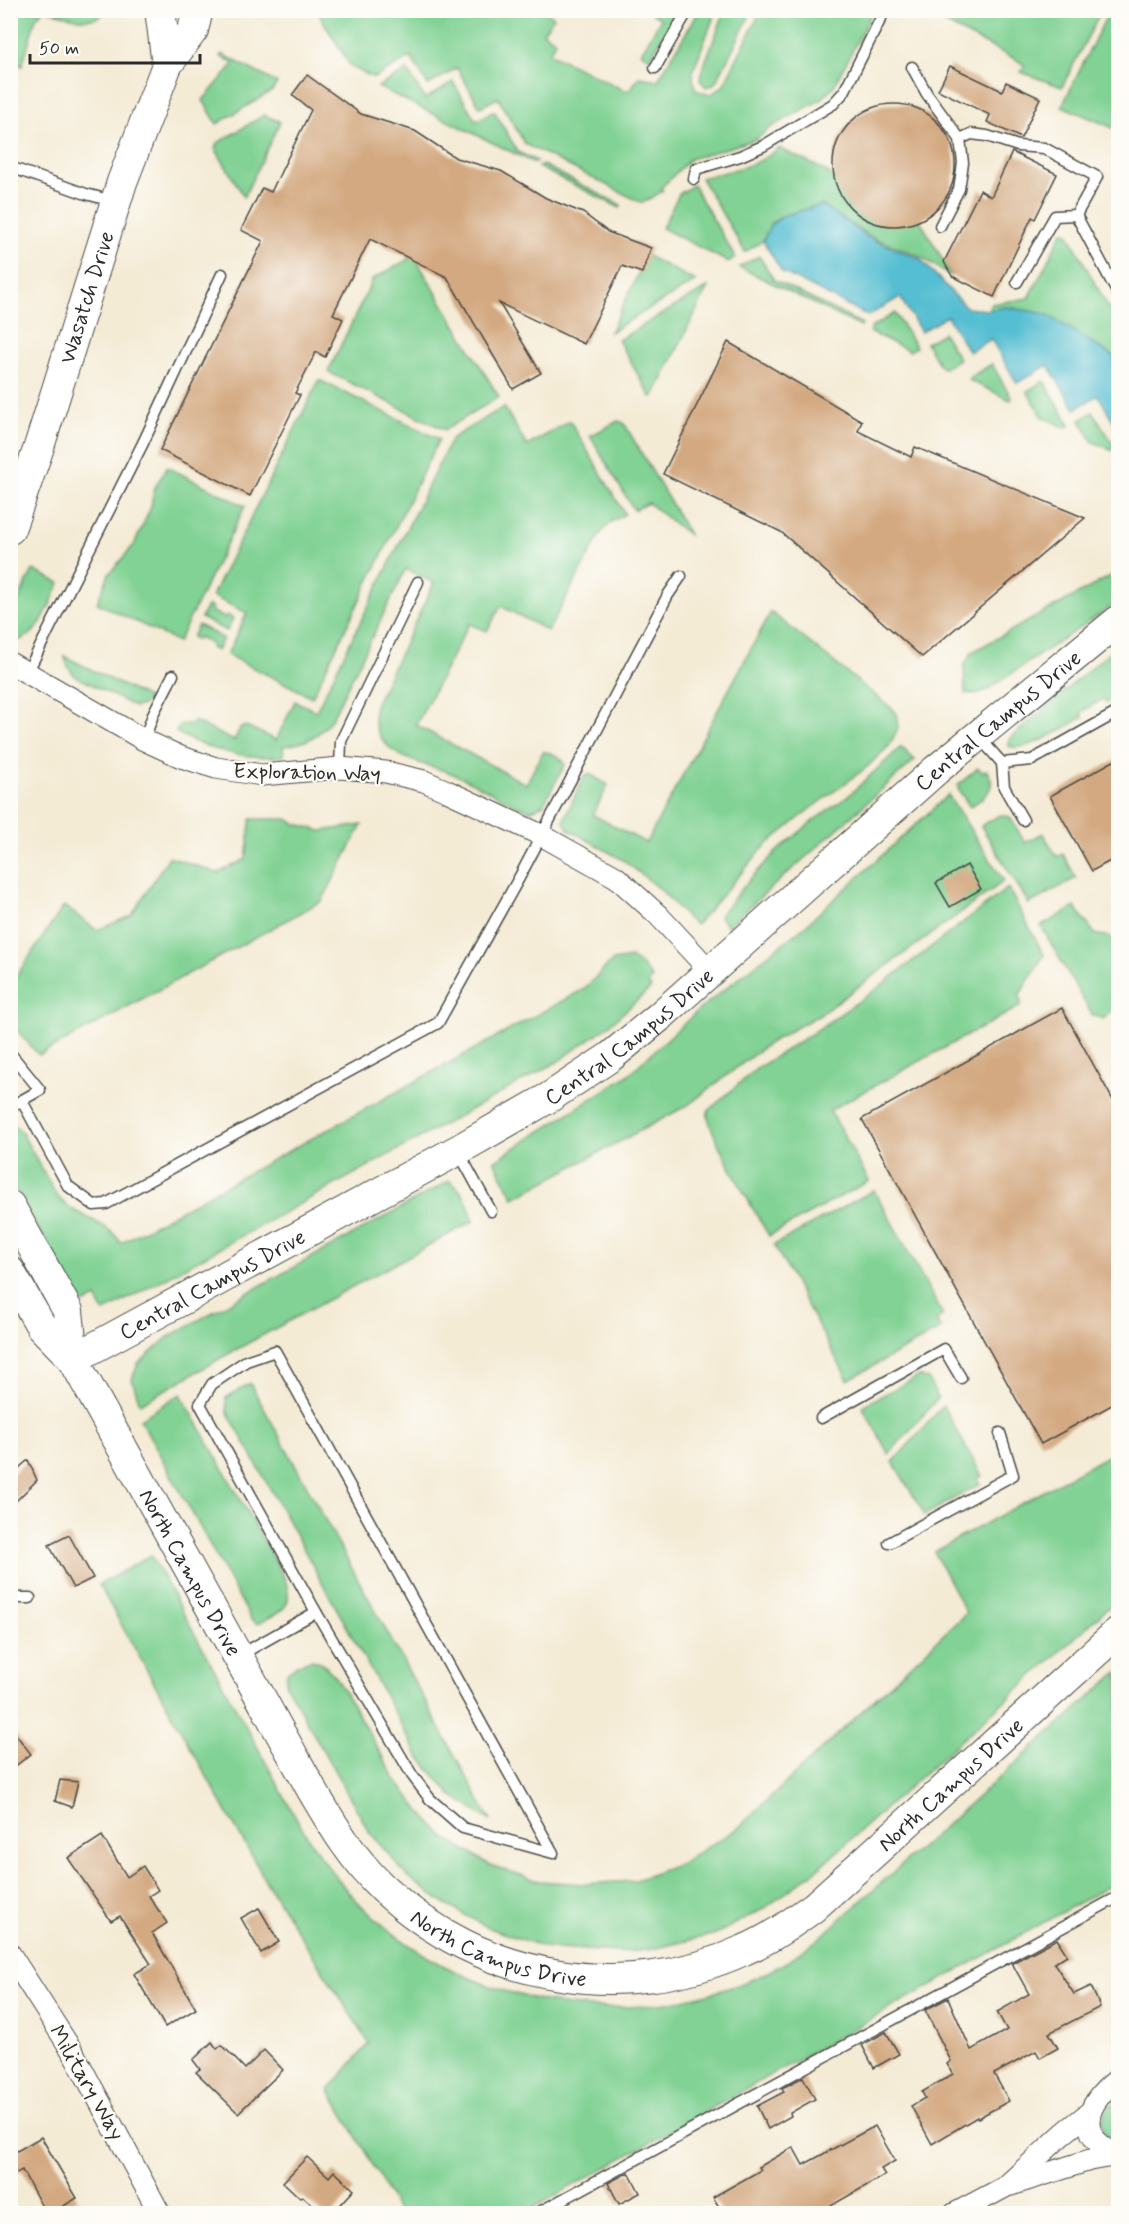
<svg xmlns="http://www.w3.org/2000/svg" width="1129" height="2224" viewBox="0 0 1129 2224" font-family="Mynerve,sans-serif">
  <rect width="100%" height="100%" fill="#fdfcf7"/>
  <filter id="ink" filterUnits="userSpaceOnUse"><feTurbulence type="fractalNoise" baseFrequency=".0167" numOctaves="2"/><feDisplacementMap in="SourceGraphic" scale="12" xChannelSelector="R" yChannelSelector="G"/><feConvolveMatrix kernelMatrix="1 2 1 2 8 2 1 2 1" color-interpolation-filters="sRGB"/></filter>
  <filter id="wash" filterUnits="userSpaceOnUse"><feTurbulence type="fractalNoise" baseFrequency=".008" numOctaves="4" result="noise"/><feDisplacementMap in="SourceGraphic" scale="24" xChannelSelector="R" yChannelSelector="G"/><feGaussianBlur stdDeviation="1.35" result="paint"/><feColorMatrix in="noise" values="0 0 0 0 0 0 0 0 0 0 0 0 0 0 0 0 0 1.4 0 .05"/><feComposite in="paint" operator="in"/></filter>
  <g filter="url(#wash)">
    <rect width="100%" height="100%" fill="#f4ebd5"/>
    <g fill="#81d294" stroke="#567e60" stroke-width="1.5">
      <polygon points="651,10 678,11 650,58 641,53 661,19 650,12"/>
      <polygon points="10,11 43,11 36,18 22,66 11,62"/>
      <path d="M 48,11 L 104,11 L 100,17 C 79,24 68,14 48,11 Z"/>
      <polygon points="317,11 545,11 554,17 543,32 556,41 549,53 624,90 630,90 639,77 658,80 699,11 716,11 693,71 693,79 696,90 710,95 723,86 761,11 873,11 834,86 822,99 768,129 757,139 690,159 661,188 663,191 642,203 525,144 498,98 480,107 457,68 428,85 411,57 374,78 351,67"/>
      <polygon points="725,11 752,11 717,80 713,85 706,87 700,80 701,73"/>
      <polygon points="921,11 1101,11 1062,87 1021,72 1025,66 1017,60"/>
      <polygon points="1109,11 1118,11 1118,130 1062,106"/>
      <polygon points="222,54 277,83 272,91 217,124 203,100 234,64 220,56"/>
      <polygon points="407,70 425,99 453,82 476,121 494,111 518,152 537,161 534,163 378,87"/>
      <polygon points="264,115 280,122 244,197 215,148 217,146 216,144"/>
      <path d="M 779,148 C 793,156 821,166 832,176 C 838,180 841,194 845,200 C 862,226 893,228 920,220 L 952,276 L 918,255 L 873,238 L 822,205 L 785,215 L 771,223 L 763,241 L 745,252 L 701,178 C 727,171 758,167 779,148 Z"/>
      <polygon points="543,165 621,205 620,208 538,167"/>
      <polygon points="693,185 735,257 728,262 662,228 679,194"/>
      <polygon points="1063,231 1068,233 1118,326 1118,360 988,310 991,304 1029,298"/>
      <polygon points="414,256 499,397 445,430 328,372 373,279"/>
      <polygon points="647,256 696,281 610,332"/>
      <polygon points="759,256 774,280 862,324 861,327 739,267"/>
      <polygon points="708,287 654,396 651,397 618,340"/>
      <polygon points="895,313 916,347 910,351 870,332 872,327"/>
      <polygon points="943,333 959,359 944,368 941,367 926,343"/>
      <polygon points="992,364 1012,399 1010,400 969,380 970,377"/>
      <polygon points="319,380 439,439 312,697 227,655 247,613 212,596"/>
      <polygon points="1044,381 1070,425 1065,428 1043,417 1027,391"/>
      <path d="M 504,407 L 527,446 L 570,421 L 625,514 L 611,522 L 601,533 L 548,631 L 501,606 L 487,631 L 469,624 L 416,725 L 526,784 L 543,752 C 550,751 563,758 565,765 L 543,805 L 530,811 C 505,801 483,787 458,776 C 438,767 404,762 389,747 C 377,736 372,721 375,705 L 434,583 L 406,569 L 332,718 C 320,736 305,744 283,746 L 284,756 C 247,760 209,751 176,732 L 180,725 L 193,724 L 194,721 L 234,741 L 240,728 L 246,726 L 276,740 L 295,701 L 316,711 L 452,438 Z"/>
      <polygon points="1093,412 1117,450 1116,451 1093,442 1080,420"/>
      <polygon points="618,421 624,423 690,536 648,503 634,510 590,436"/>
      <polygon points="167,467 245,506 178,642 97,603 109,574 134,545 151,507 154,489"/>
      <path d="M 33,570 L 60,583 C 48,606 40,641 11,641 L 11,628 L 14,620 L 11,618 L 11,615 Z"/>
      <polygon points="1118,572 1118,602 987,690 976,694 965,693 964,666 972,652"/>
      <polygon points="207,606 213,608 211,611 225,618 227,615 233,618 227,631 201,618"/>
      <polygon points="771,612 896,712 898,728 889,746 867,767 804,814 765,846 696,925 688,919 660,889 623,860 568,829 564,821 565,817 584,777 590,774 608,785 593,815 646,843"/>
      <polygon points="198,625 223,638 217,651 211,648 212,644 199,637 197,640 192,637"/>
      <path d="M 1118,645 L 1118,675 L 1109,680 L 1116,693 L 1116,698 L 1106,703 L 1103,699 L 1081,712 L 1083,717 C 1068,726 1025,754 1009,746 L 1009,739 Z"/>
      <polygon points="64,656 148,698 143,705 135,707 75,676 68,667"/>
      <polygon points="901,747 915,760 728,926 719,916 752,877 776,852 814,820 847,797"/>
      <path d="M 978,768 L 983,772 L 986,770 C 1000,788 983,798 970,807 L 958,789 L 958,785 Z"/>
      <polygon points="948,795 1004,881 822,1013 769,1043 688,1105 514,1198 494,1161 627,1076 701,1008 806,925"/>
      <polygon points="1000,815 1010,817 1025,843 1043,833 1057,857 1063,854 1076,878 1029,904 981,826"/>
      <polygon points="251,819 287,819 294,823 321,831 362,825 322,901 39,1055 11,1024 11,975 15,978 64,906 97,930 131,916 169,857 218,873 246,859"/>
      <path d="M 1008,888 L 1044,955 L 1020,994 L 1021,1006 L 830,1110 L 869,1181 L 769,1236 C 758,1217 703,1126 708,1111 L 756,1069 L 811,1034 L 875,990 Z"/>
      <polygon points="1075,907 1095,934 1110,937 1118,943 1118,1005 1103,1019 1092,1015 1041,926"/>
      <path d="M 631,958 C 641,962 646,970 652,979 L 648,983 L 651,988 L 607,1027 L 557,1062 L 104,1312 L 96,1298 L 86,1303 L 80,1302 L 11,1181 L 10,1123 L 20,1130 L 57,1196 C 76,1219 106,1219 121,1243 L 584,989 L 607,966 L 613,961 Z"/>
      <path d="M 449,1181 C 464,1190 468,1204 474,1221 L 239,1348 L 140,1404 L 132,1379 L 138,1364 L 168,1337 Z"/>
      <polygon points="874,1190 943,1315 936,1320 941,1329 848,1380 774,1245"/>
      <polygon points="919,1376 928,1379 938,1398 889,1454 862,1406"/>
      <polygon points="250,1383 491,1821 451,1795 419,1757 227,1411 226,1398"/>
      <path d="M 181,1394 L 284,1577 C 296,1609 282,1610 257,1624 L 251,1619 L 140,1419 Z"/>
      <polygon points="943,1406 982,1476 977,1479 980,1484 925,1515 893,1462"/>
      <polygon points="1118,1450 1118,1599 819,1868 765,1908 716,1934 648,1950 616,1952 544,1947 491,1929 443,1903 408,1877 370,1833 286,1685 287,1673 297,1665 311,1660 321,1662 336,1677 396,1780 419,1810 445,1838 490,1865 539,1881 583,1884 634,1881 680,1864 737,1829 966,1613 934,1552"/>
      <path d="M 151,1555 C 185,1616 219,1678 253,1739 C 277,1782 299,1828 329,1868 C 390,1951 489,2000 590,2007 C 653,2011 734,1994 788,1961 C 798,1954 808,1946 817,1940 L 1118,1672 L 1118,1881 L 524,2213 L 398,2213 L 377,2172 L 329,2090 L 369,2043 L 268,1885 L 99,1585 Z"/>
      <path d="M 1118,2097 L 1118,2142 C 1091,2132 1103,2112 1118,2097 Z"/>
    </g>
    <polygon fill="#55bed2" stroke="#40747e" stroke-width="1.5" points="822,205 871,239 919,258 967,308 988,310 1007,307 1046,314 1118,359 1118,429 1098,395 1075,409 1048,365 1017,383 991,339 969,352 947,316 921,332 900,297 868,316 782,272 763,241 771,224 785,215"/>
    <g id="blocks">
      <g fill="#d3a981">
        <polygon points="950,66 1002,91 1006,82 1040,98 1021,138 987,122 990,115 938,90"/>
        <polygon points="307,75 361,114 415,131 456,158 501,171 546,198 583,213 608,232 651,248 642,273 622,266 584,344 499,303 541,373 513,389 447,277 370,239 333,314 343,319 325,357 316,352 295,393 300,395 250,496 160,450 263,241 241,230 262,188 271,192 311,110 292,95"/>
        <circle cx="894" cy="165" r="61"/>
        <polygon points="1012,152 1057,174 1035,219 1032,217 994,297 952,276 944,262 980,190 991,197"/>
        <polygon points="728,342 862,421 858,431 911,457 915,447 1085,518 922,657 781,532 663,474"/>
        <polygon points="1119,758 1119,856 1092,871 1050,796"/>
        <polygon points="967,865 981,889 950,907 936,883"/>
        <polygon points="1062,1008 1119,1111 1119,1401 1041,1444 862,1119"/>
        <polygon points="28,1460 37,1480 10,1507 10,1476"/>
        <polygon points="69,1535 93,1578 73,1588 49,1545"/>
        <polygon points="10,1727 31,1754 10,1770"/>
        <polygon points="60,1780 78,1782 72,1807 55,1801"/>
        <polygon points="102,1836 127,1877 143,1866 158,1890 149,1896 167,1923 152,1933 196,2009 165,2027 134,1974 151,1964 120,1916 111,1921 68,1858"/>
        <polygon points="259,1908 279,1942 261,1953 241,1918"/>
        <polygon points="1057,1939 1067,1955 1054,1963 1074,1994 1091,1986 1100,2007 1049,2033 1058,2048 1040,2058 1036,2051 994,2074 1009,2101 978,2118 977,2117 932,2144 911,2106 925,2098 922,2092 953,2074 947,2064 951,2061 925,2010 948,1998 971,2050 1007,2030 997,2012 1029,1994 1012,1963"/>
        <polygon points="886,2032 899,2054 874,2068 862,2045"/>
        <polygon points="212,2042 217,2049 222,2045 245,2069 264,2050 283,2070 238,2113 196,2072 200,2069 193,2060"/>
        <polygon points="803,2077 815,2099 790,2113 791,2116 768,2129 757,2106 784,2092 782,2088"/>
        <polygon points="875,2126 895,2161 881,2169 885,2175 827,2208 830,2214 723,2214 713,2197 761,2170 759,2167 793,2147 803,2165"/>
        <polygon points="41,2137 77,2198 50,2214 46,2214 22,2170 10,2177 10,2155"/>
        <polygon points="307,2157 329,2177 334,2171 354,2190 332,2214 323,2214 302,2196 300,2198 283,2182"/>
        <polygon points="629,2172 640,2193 619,2204 608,2183"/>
      </g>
    </g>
  </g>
  <g filter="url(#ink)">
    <use href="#blocks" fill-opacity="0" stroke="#494844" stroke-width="1.5"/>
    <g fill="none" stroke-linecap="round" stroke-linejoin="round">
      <g stroke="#494844" stroke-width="13">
        <g id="lane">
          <polyline points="912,67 927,94 960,139 963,163 959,189 940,226"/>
          <polyline points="655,68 688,10"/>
          <polyline points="960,139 971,134 987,136 1018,146 1044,148 1097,177 1076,215"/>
          <polyline points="10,167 86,194 113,201"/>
          <polyline points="694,179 696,169 740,156 763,146 833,104 844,92 885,10"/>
          <polyline points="1017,282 1055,216 1076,215 1118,294"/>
          <polyline points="27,673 143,443 222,274"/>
          <polyline points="978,736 1002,763 1032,760 1118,712"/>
          <polyline points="144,740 154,712 173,675"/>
          <polyline points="1002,763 1004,787 1023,820"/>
          <polyline points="340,768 341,741 418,582"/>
          <polyline points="10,1053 40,1090 10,1107"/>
          <polyline points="22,1101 68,1186 94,1205 106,1204 438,1023 519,878 668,595 681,576"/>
          <polyline points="458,1151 491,1211"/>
          <polygon points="275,1351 553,1853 463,1828 430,1799 412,1775 316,1612 200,1404 212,1384 246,1361"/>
          <polyline points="821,1418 944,1349 961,1378"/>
          <polyline points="889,1543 1013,1475 1000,1433"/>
          <polyline points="10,1598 30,1598"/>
          <polyline points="240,1655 316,1612"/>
          <polyline points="536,2214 1118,1897"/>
        </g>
      </g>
      <g stroke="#494844" stroke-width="23">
        <g id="street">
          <polyline points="10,663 144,740 181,757 216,768 262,775 340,768 386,772 424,781 447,791 541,835 616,877 658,915 710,971"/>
          <polyline points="10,1954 74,2054 160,2214"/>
          <path d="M 1118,2079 C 1085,2104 1074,2136 1118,2155"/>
          <polyline points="1011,2185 1090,2160 1118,2155"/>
          <polyline points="954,2214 1005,2187 1064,2133 1090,2112"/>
        </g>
      </g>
      <g stroke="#494844" stroke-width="32">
        <g id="secondary">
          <polyline points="162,10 161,17 167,65"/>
          <path id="s1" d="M 10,529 L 38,450 L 122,182 L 167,65 L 193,30 L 198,10"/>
          <polyline points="10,1206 68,1311 73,1359"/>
          <path id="s2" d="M 10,1272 L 41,1326 L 73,1359 L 312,1790 C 333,1826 354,1861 384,1889 C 481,1980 624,2005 744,1950 C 770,1939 792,1923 814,1907 L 1118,1632"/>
          <path id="s3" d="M 73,1359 L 458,1150 L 550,1097 L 610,1057 L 659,1017 L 936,770 L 1118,621"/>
        </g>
      </g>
      <use href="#lane" stroke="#fff" stroke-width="10"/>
      <use href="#street" stroke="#fff" stroke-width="21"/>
      <use href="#secondary" stroke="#fff" stroke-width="30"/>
    </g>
  </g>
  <g text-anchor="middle" stroke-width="4.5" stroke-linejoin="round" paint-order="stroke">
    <g font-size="22" fill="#2b2b2b" stroke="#fdfcf7">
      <text dy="8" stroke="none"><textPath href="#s1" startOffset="244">Wasatch Drive</textPath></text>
      <text dy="8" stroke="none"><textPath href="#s3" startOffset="1130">Central Campus Drive</textPath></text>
      <text transform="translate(307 771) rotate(1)" y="8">Exploration Way</text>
      <text dy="8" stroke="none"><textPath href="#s3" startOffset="644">Central Campus Drive</textPath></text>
      <text dy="8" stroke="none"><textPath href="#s3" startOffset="158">Central Campus Drive</textPath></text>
      <text dy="8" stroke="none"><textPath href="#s2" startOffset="352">North Campus Drive</textPath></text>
      <text dy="8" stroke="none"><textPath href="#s2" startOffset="1377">North Campus Drive</textPath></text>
      <text dy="8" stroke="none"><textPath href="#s2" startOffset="856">North Campus Drive</textPath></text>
      <text transform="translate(88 2082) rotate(60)" y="8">Military Way</text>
    </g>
  </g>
  <rect width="1129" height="2224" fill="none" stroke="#fdfcf7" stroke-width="36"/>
  <path d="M30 54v9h170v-9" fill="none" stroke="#2b2b2b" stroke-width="3"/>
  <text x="39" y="54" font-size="18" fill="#2b2b2b" stroke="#fdfcf7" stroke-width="4.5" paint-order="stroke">50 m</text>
</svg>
